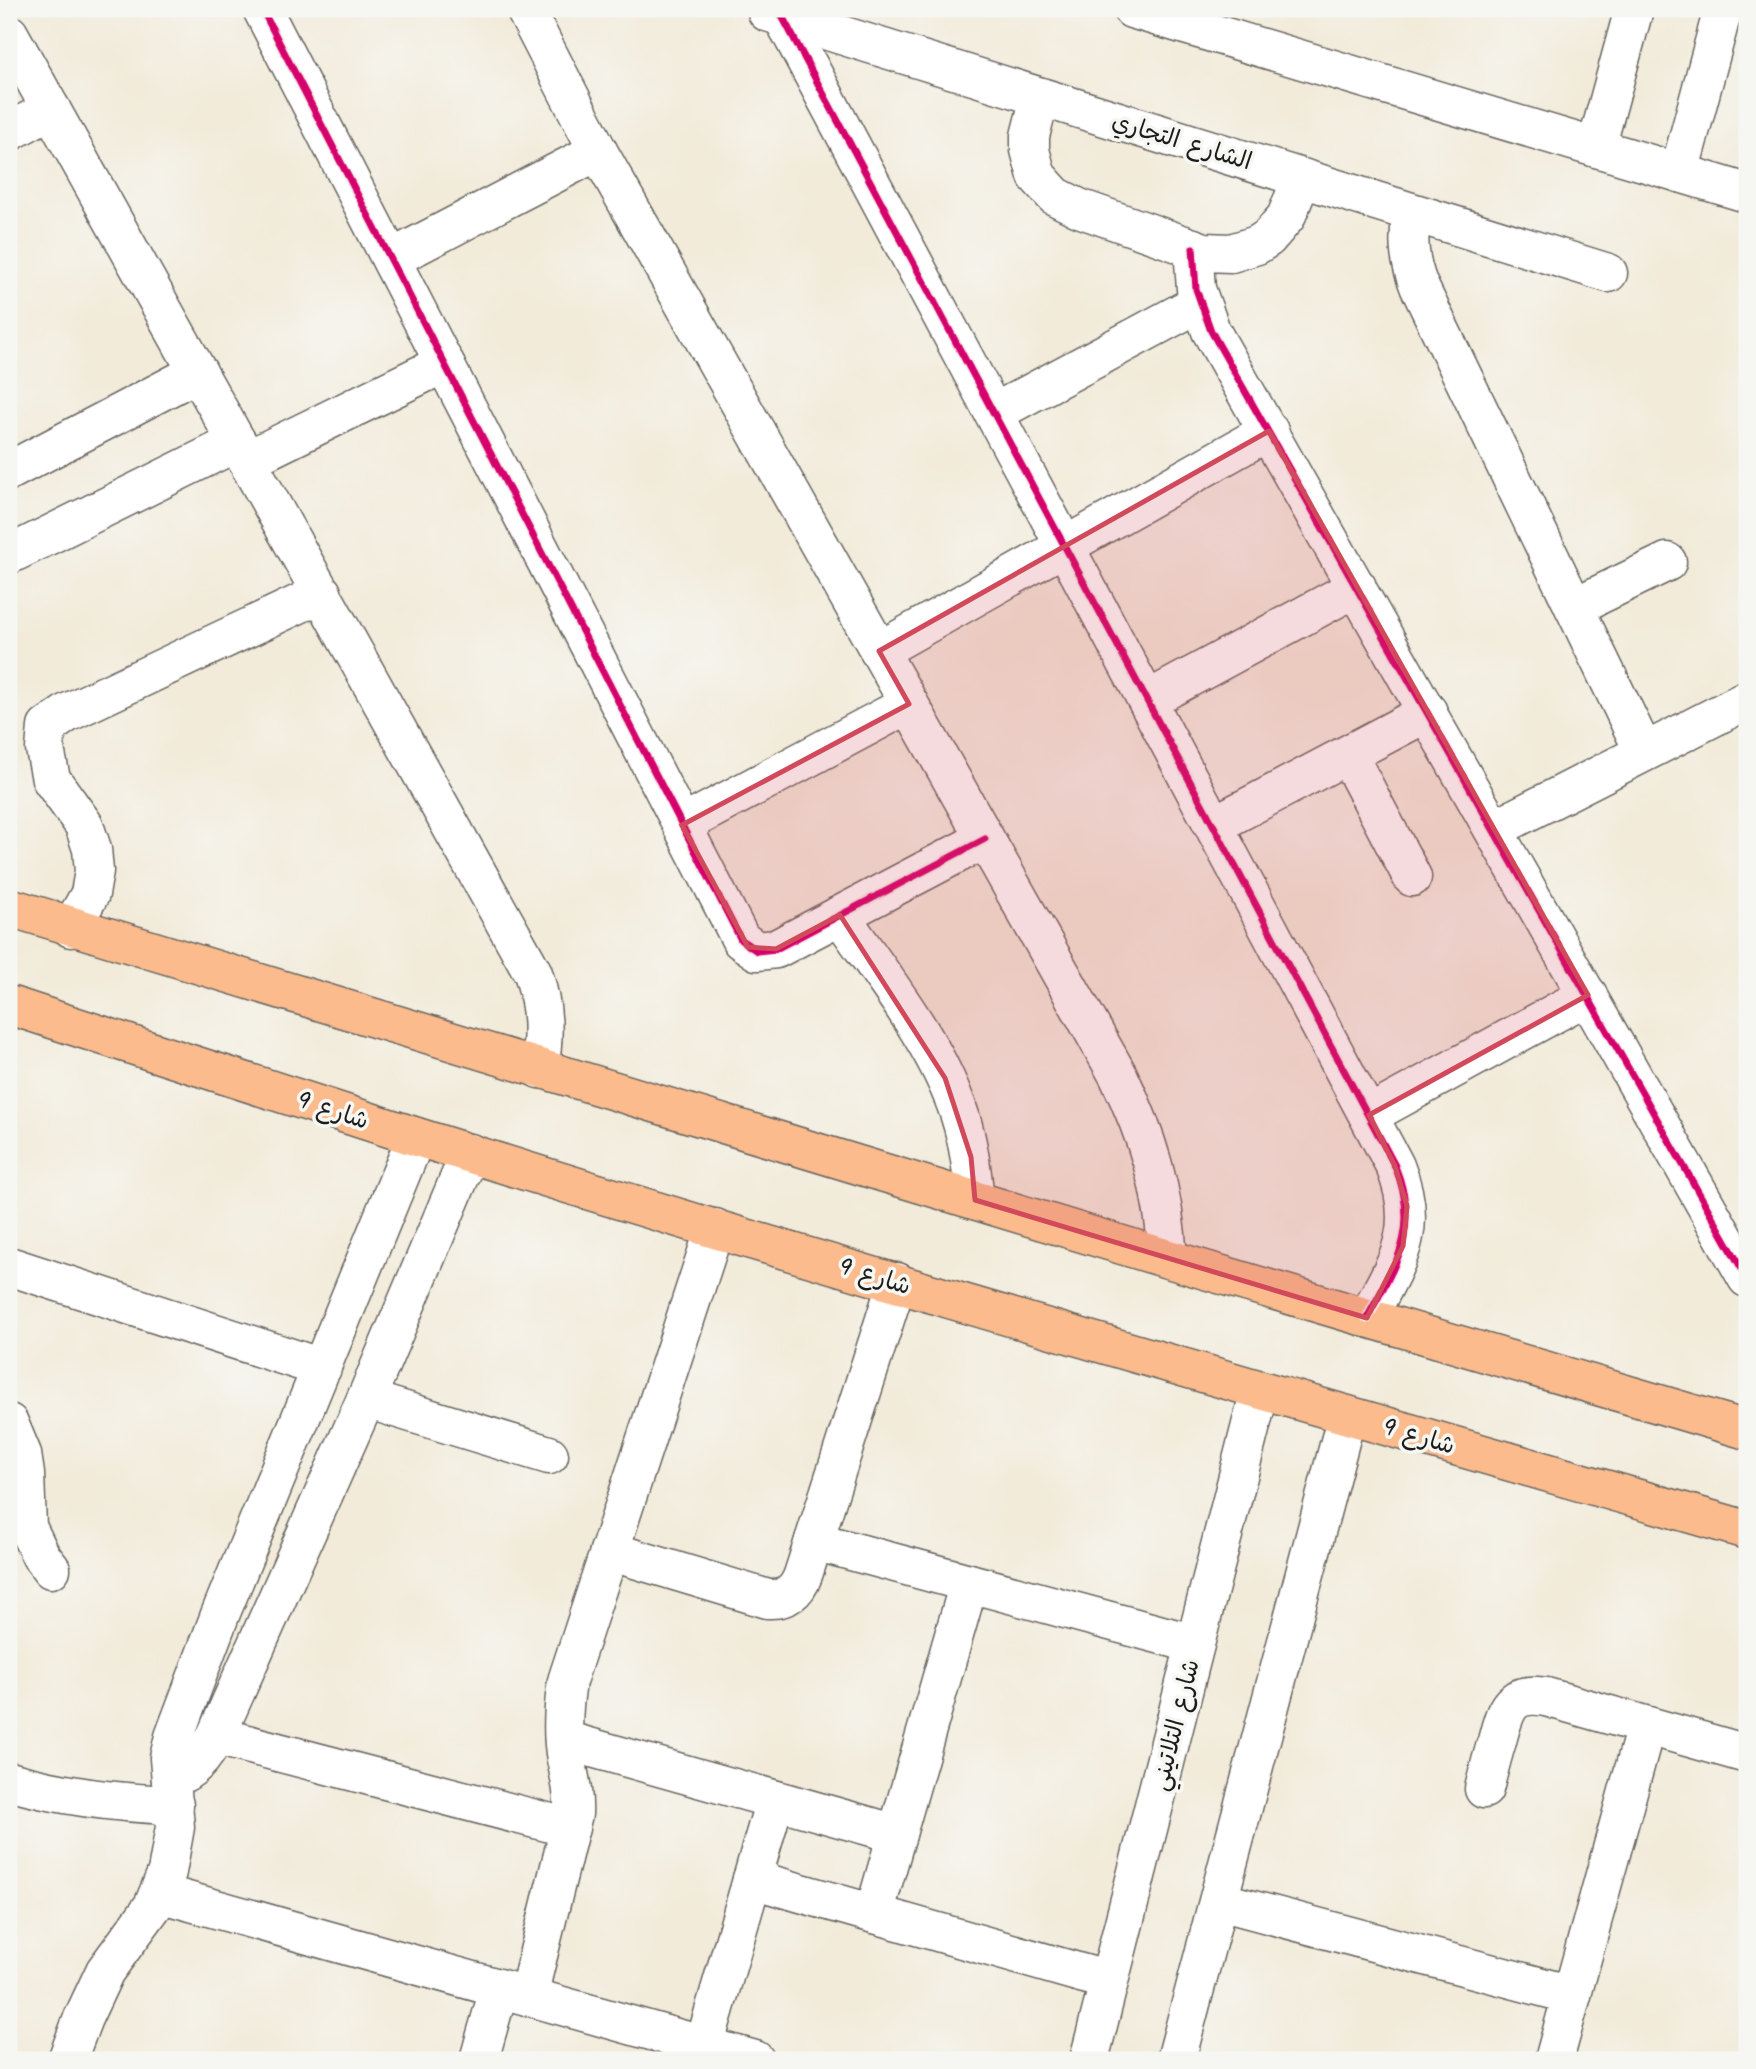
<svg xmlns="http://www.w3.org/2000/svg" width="1756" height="2069" viewBox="0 0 1756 2069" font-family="Kalam,'Playpen Sans Arabic',sans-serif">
  <rect width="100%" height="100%" fill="#f6f6f2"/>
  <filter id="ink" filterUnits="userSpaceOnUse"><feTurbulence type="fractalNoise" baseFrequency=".0143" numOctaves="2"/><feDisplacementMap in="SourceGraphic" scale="14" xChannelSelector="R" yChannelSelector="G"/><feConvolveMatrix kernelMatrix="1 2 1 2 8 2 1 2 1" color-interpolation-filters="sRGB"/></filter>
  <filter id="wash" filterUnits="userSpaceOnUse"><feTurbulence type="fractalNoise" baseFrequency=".00686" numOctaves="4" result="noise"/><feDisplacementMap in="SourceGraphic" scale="28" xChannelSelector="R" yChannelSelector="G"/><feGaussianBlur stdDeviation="1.57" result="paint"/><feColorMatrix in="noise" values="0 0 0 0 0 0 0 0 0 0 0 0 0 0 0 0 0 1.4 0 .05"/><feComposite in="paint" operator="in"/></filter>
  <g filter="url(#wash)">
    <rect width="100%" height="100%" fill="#f2ebda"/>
  </g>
  <g filter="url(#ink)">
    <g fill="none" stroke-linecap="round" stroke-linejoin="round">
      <g stroke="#67645e" stroke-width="41">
        <g id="minor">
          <polyline points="262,9 741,940 757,951 776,949 985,839"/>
          <path d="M 525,9 L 598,151 L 1118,1075 C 1148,1137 1164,1190 1168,1259"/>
          <polyline points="1132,9 1747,193"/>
          <polyline points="767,12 1608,273"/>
          <path d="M 782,16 L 1395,1166 C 1421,1230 1397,1262 1367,1318"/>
          <path d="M 9,34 L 533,973 C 544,1007 545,1035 539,1069"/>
          <polyline points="1040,97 1030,136 1030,150 1037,176 1055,196 1079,208 1204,252 1231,253 1257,245 1268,238 1286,217 1302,178"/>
          <polyline points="9,132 51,109"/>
          <polyline points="1596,148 1634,9"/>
          <polyline points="1679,173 1723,9"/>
          <path d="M 1412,213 C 1407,240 1409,261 1419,286 L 1644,752"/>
          <polyline points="1193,248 1196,289 1211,331 1747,1278"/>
          <polyline points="391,259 598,151"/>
          <polyline points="994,413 1199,303"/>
          <polyline points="247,460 445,363"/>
          <polyline points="9,471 198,372"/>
          <polyline points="9,555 237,442"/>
          <polyline points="1574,607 1667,562"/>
          <polyline points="879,651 1269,431"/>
          <polyline points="1148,700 1357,587"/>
          <polyline points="1348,755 1412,877"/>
          <polyline points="682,825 909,704"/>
          <polyline points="1214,825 1428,712"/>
          <polyline points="1494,829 1747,700"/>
          <path d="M 840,915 C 883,978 937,1044 960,1116 C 969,1144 972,1172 975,1200"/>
          <polyline points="71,928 90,894 94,871 92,849 84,825 51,779 45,749 47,727 67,713 322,593"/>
          <polyline points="1369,1115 1588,995"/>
          <polyline points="9,1266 322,1368"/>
          <polyline points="366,1399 549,1455"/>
          <polyline points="9,1423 22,1454 25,1474 27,1527 41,1556 51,1569"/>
          <polyline points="814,1541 1195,1644"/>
          <path d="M 609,1551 L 768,1599 C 786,1600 797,1592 803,1575 L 897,1282"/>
          <polyline points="216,1736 570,1828"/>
          <polyline points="564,1740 897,1834"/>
          <path d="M 171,1779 C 194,1771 204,1757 216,1736 L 366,1399 L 470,1153"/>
          <path d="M 9,1781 C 64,1797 117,1803 174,1805"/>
          <path d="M 1484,1789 C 1488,1773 1492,1757 1497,1741 C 1505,1711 1509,1690 1546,1697 L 1747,1754"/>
          <polyline points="752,1879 1109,1981"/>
          <polyline points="159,1893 755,2060"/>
          <polyline points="1219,1901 1572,1995"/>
          <polyline points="874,1914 969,1583"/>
          <path d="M 528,1996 L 573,1814 C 574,1794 570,1778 566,1759 C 561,1733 563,1707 567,1681 L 715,1228"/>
          <polyline points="704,2046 775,1800"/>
          <polyline points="67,2060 83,2018 105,1971 153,1906 167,1872 175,1827 169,1758 174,1737 220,1615 416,1137"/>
          <polyline points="479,2060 499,1989"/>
          <polyline points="1089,2060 1260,1390"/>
          <polyline points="1176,2060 1347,1415"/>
          <polyline points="1554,2060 1646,1726"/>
        </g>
      </g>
      <g stroke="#67645e" stroke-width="41">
        <g id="major">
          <polyline points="9,907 1168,1259 1747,1430"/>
          <path d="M 9,1005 C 145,1049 281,1094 417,1137 C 858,1276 1303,1402 1747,1530"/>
        </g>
      </g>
      <use href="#minor" stroke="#fff" stroke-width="38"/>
      <use href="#major" stroke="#fbbb8d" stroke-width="38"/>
      <g stroke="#f6f6f2" stroke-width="11">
        <g id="cycleway">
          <polyline points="262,9 741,940 757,951 776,949 985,839"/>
          <path d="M 782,16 L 1395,1166 C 1421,1230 1397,1262 1367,1318"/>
          <polyline points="1193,248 1196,289 1211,331 1747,1278"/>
        </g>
      </g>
      <use href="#cycleway" stroke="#d6006c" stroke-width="7"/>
    </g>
  </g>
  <path fill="#d1495b" fill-opacity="0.2" stroke="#d1495b" stroke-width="5" stroke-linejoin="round" d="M 1269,431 L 1588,995 L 1369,1115 L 1395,1166 L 1407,1206 L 1403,1246 L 1367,1318 L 975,1200 L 971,1157 L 945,1078 L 840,915 L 776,949 L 748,947 L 682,825 L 909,704 L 879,651 Z"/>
  <g text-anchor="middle" stroke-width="7" stroke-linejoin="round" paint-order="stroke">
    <g font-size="24" fill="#1c1c1c" stroke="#f6f6f2">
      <text transform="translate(1182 141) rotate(17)" y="8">الشارع التجاري</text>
      <text transform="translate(333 1110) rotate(18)" y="8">شارع 9</text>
      <text transform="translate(875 1276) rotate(17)" y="8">شارع 9</text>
      <text transform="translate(1419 1436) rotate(16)" y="8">شارع 9</text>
      <text transform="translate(1175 1725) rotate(-76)" y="8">شارع التلاتيني</text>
    </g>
  </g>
  <rect width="1756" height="2069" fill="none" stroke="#f6f6f2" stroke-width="35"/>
</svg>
